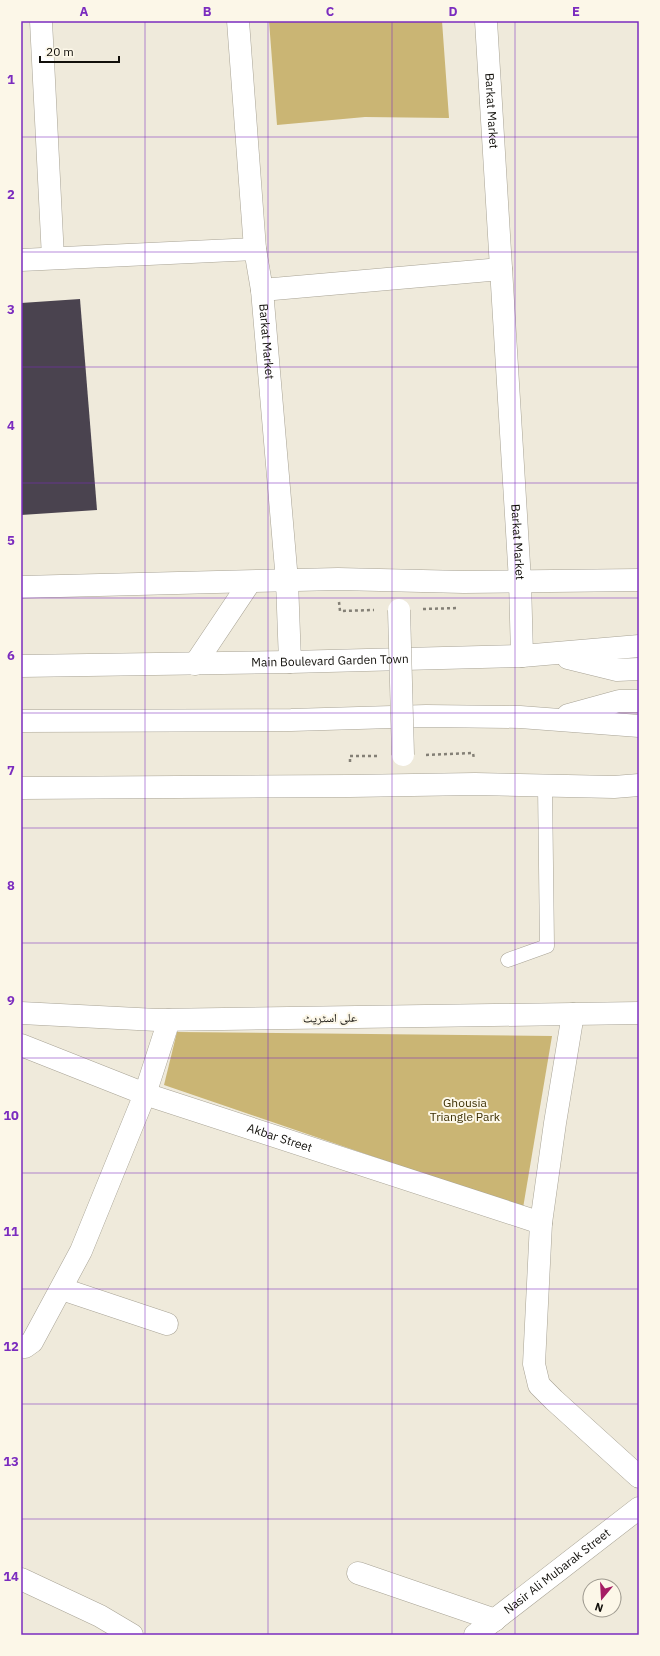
<svg xmlns="http://www.w3.org/2000/svg" width="660" height="1656" viewBox="0 0 660 1656" font-family="'IBM Plex Sans','Noto Naskh Arabic',sans-serif">
  <rect width="100%" height="100%" fill="#efeadb"/>
  <g fill="#cab574">
    <polygon points="269,21 442,21 449,118 365,117 277,125"/>
    <polygon points="177,1032 552,1036 523,1208 164,1085"/>
  </g>
  <polygon fill="#4a434f" points="80,299 97,510 21,515 21,303"/>
  <g fill="none" stroke-linecap="round" stroke-linejoin="round">
    <g stroke="#a8a395" stroke-width="15">
      <polyline id="lane" points="508,960 547,946 545,786"/>
    </g>
    <g stroke="#a8a395" stroke-width="23">
      <g id="street">
        <polyline points="41,21 53,258"/>
        <path id="s1" d="M 238,21 L 255,249 L 262,290 L 287,581 L 290,662"/>
        <path id="s2" d="M 486,21 L 520,581 L 522,656"/>
        <polyline points="21,260 255,249"/>
        <polyline points="262,290 501,269"/>
        <polyline points="21,587 338,579 464,582 639,580"/>
        <polyline points="195,664 250,582"/>
        <polyline points="21,788 350,786 475,784 614,787 639,785"/>
        <polyline points="21,1013 157,1020 639,1013"/>
        <polyline points="573,1014 555,1123 541,1223 534,1364 539,1385 554,1400 639,1477"/>
        <path id="s3" d="M 21,1045 L 145,1094 L 541,1223"/>
        <polyline points="62,1289 167,1324"/>
        <polyline points="21,1346 25,1347 32,1342 81,1251 145,1094 169,1020"/>
        <polyline points="358,1573 495,1620"/>
        <polyline points="21,1579 100,1616 132,1635"/>
        <path id="s4" d="M 475,1635 L 639,1508"/>
      </g>
    </g>
    <g stroke="#a8a395" stroke-width="23">
      <g id="secondary">
        <polyline points="568,658 617,670 639,669"/>
        <path id="s5" d="M 21,666 L 290,662 L 522,656 L 639,646"/>
        <polyline points="568,715 619,701 639,701"/>
        <polyline points="21,721 291,720 426,716 520,717 639,726"/>
      </g>
    </g>
    <g stroke="#848076" stroke-width="2.5" stroke-dasharray="3 3" stroke-linecap="butt">
      <polyline points="339,602 340,611 374,610"/>
      <polyline points="423,609 458,608"/>
      <polyline points="426,755 473,753 474,759"/>
      <polyline points="350,762 350,756 379,756"/>
    </g>
    <use href="#lane" stroke="#fff" stroke-width="14"/>
    <use href="#street" stroke="#fff" stroke-width="22"/>
    <use href="#secondary" stroke="#fff" stroke-width="22"/>
    <g stroke="#a8a395" stroke-width="23" stroke-linecap="butt">
      <polyline id="street-bridge" points="399,610 403,755"/>
    </g>
    <use href="#street-bridge" stroke="#fff" stroke-width="22"/>
  </g>
  <path fill="none" stroke="#7b2cbf" stroke-width="1" stroke-opacity="0.55" d="M 145,21 L 145,1635M 268,21 L 268,1635M 392,21 L 392,1635M 515,21 L 515,1635M 21,137 L 639,137M 21,252 L 639,252M 21,367 L 639,367M 21,483 L 639,483M 21,598 L 639,598M 21,713 L 639,713M 21,828 L 639,828M 21,943 L 639,943M 21,1058 L 639,1058M 21,1173 L 639,1173M 21,1289 L 639,1289M 21,1404 L 639,1404M 21,1519 L 639,1519"/>
  <g text-anchor="middle" stroke-width="4" stroke-linejoin="round" paint-order="stroke">
    <g font-size="12" fill="#110f0a" stroke="#fcf7e8">
      <text dy="4" stroke="none"><textPath href="#s2" startOffset="90">Barkat Market</textPath></text>
      <text dy="4" stroke="none"><textPath href="#s1" startOffset="322">Barkat Market</textPath></text>
      <text dy="4" stroke="none"><textPath href="#s2" startOffset="522">Barkat Market</textPath></text>
      <text dy="4" stroke="none"><textPath href="#s5" startOffset="309">Main Boulevard Garden Town</textPath></text>
      <text transform="translate(330 1018) rotate(-1)" y="4">علی اسٹریٹ</text>
      <text dy="4" stroke="none"><textPath href="#s3" startOffset="275">Akbar Street</textPath></text>
      <text dy="4" stroke="none"><textPath href="#s4" startOffset="104">Nasir Ali Mubarak Street</textPath></text>
    </g>
    <g font-size="12" fill="#3d3004" stroke="#fcf7e8">
      <text x="465" y="1107">Ghousia<tspan x="465" dy="14">Triangle Park</tspan></text>
    </g>
  </g>
  <rect width="660" height="1656" fill="none" stroke="#fcf7e8" stroke-width="44"/>
  <g transform="translate(602 1598) rotate(198)"><circle r="19" fill="#fcf7e8" stroke="#9e9a8f"/>
  <path d="M0-3L7 15L0 10L-7 15Z" fill="#a51d64"/>
  <text y="-6" font-size="11" font-weight="bold" text-anchor="middle" fill="#110f0a">N</text>
  </g>
  <path d="M40 56v6h79v-6" fill="none" stroke="#110f0a" stroke-width="2"/>
  <text x="46" y="56" font-size="12" fill="#110f0a" stroke="#fcf7e8" stroke-width="3" paint-order="stroke">20 m</text>
  <rect x="22" y="22" width="616" height="1612" fill="none" stroke="#7b2cbf" stroke-width="1.5"/>
  <g font-size="13" text-anchor="middle" font-weight="bold" fill="#7b2cbf">
    <text x="84" y="16">A</text>
    <text x="207" y="16">B</text>
    <text x="330" y="16">C</text>
    <text x="453" y="16">D</text>
    <text x="576" y="16">E</text>
    <text x="11" y="84">1</text>
    <text x="11" y="199">2</text>
    <text x="11" y="314">3</text>
    <text x="11" y="430">4</text>
    <text x="11" y="545">5</text>
    <text x="11" y="660">6</text>
    <text x="11" y="775">7</text>
    <text x="11" y="890">8</text>
    <text x="11" y="1005">9</text>
    <text x="11" y="1120">10</text>
    <text x="11" y="1236">11</text>
    <text x="11" y="1351">12</text>
    <text x="11" y="1466">13</text>
    <text x="11" y="1581">14</text>
  </g>
</svg>
